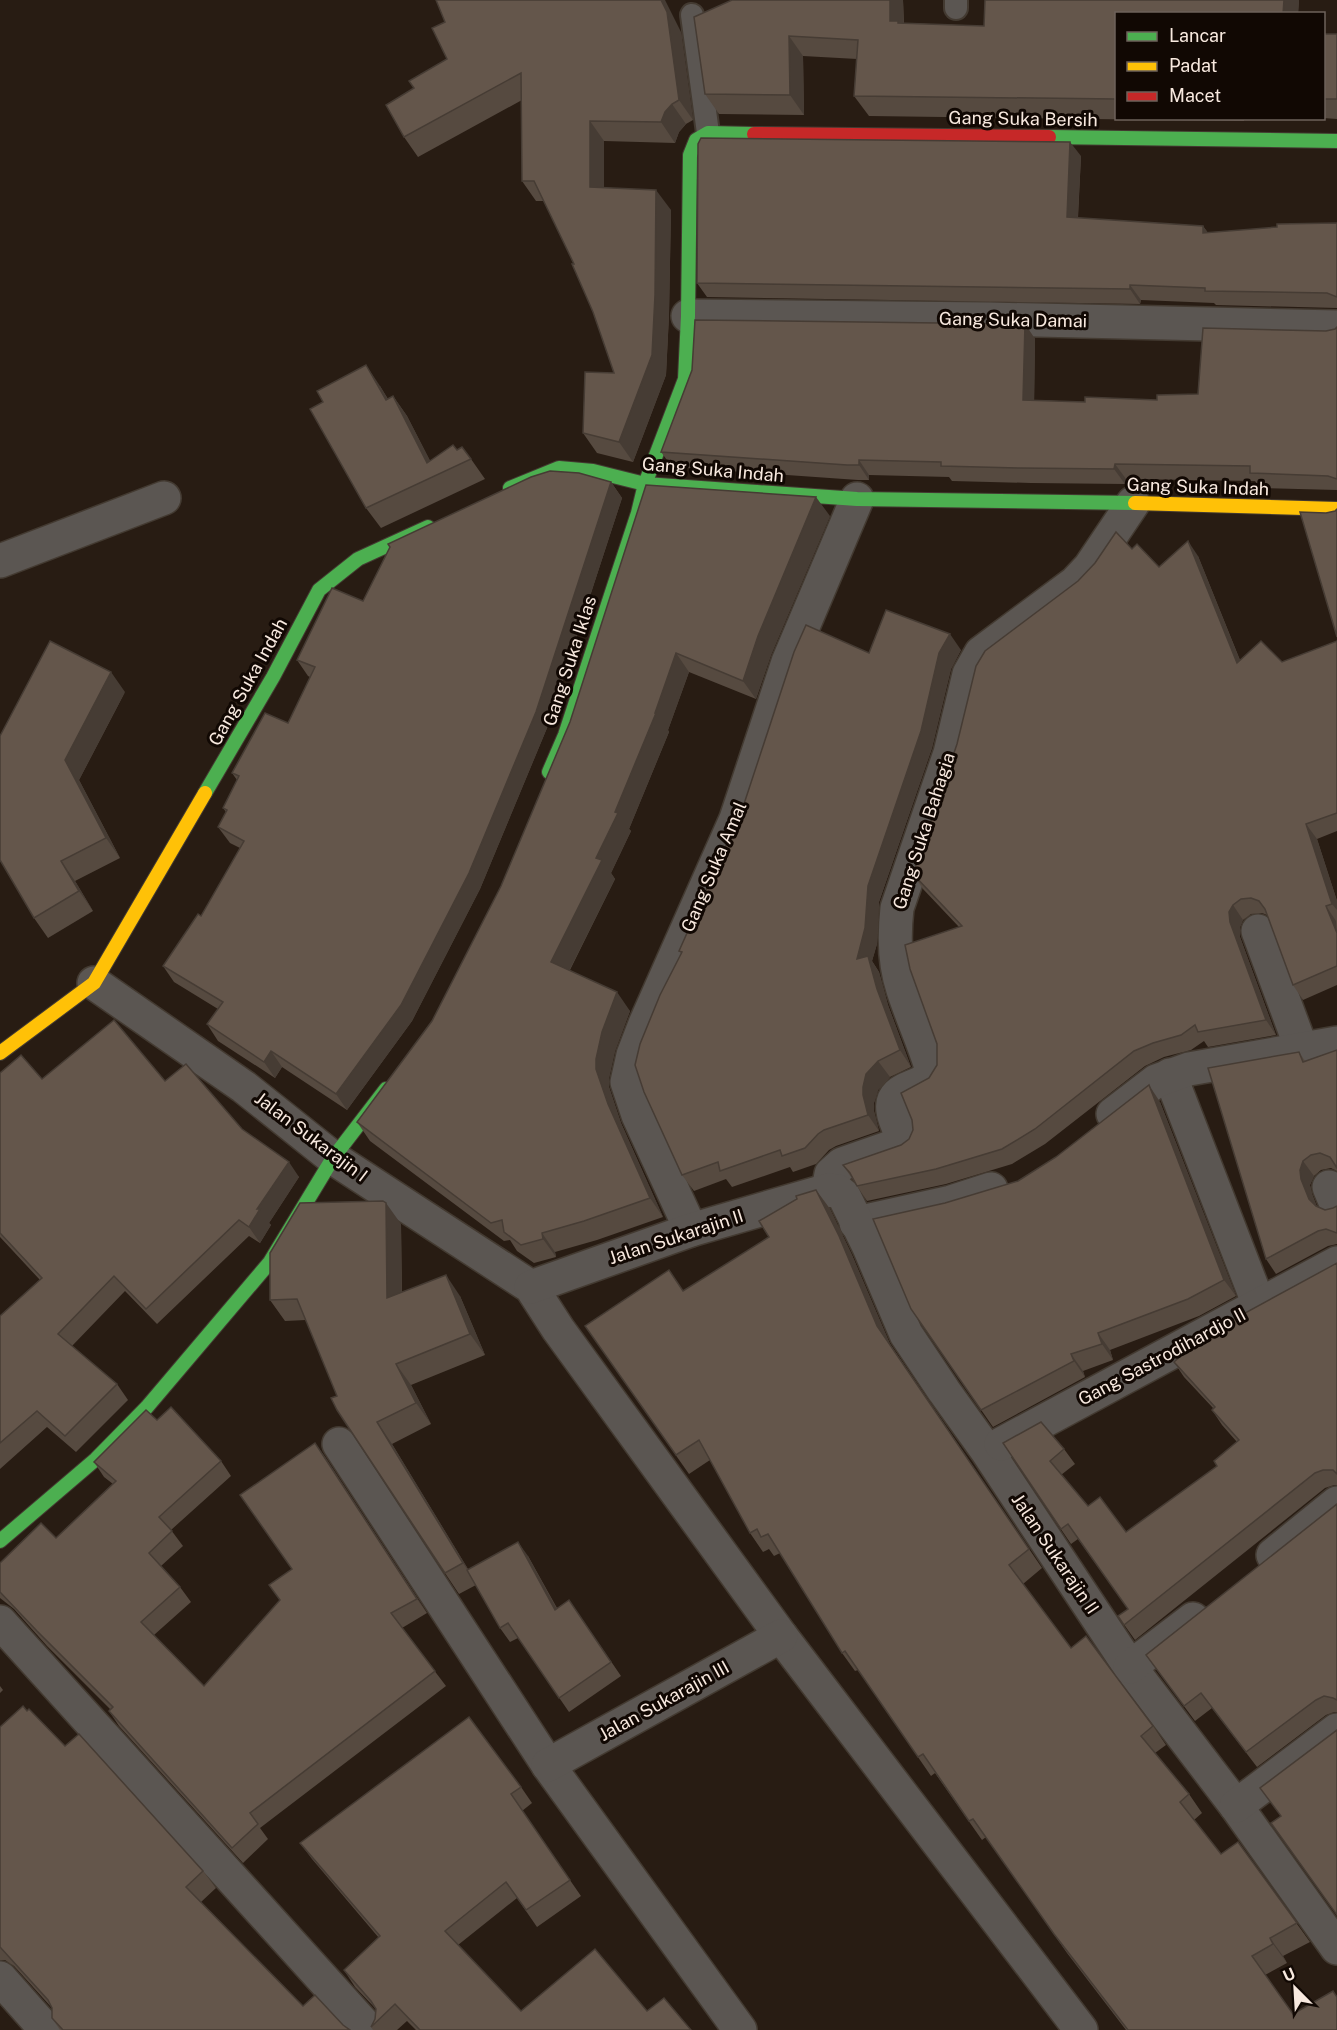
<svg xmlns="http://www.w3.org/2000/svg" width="1337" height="2030" viewBox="0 0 1337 2030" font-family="'Public Sans',sans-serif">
  <rect width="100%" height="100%" fill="#281c13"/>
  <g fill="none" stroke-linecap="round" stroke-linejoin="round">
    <g stroke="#433a31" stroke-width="26">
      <g id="lane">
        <polyline points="956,0 956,8"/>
        <polyline points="692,15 708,133"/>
      </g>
    </g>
    <g stroke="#433a31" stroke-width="36">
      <g id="street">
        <polyline points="688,316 990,319 1337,327"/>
        <polyline points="0,561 164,498"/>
        <polyline points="1258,931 1302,1050"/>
        <polyline points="94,983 244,1087 333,1158 531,1287 558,1329 781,1636 1081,2030"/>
        <polyline points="1170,1075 1259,1305"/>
        <polyline points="1113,1114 1156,1081 1189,1069 1337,1043"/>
        <polyline points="1329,1187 1337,1206"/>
        <path d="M 828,1190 L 831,1174 L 842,1164 L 905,1142 C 901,1133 894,1121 893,1111 C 889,1087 917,1089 928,1078 C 931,1075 930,1069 930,1064 C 922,1039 911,1015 903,990 C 894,964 894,935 897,908 L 950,753 L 969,674 L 981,653 L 1075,583 L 1090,567 L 1133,503"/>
        <polyline points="856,1223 951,1202 991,1189"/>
        <polyline points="691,1230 638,1115 627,1082 633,1055 645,1024 736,819 788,662 857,499"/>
        <polyline points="531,1287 691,1230 828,1190 838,1191 844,1196 869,1247 906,1334 944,1391 987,1451 1130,1667 1236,1806 1337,1948"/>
        <polyline points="339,1444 548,1765 740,2030"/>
        <polyline points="1001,1444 1337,1263"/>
        <polyline points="1273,1555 1337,1503"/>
        <polyline points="0,1622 369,2030"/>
        <polyline points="1130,1667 1193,1619"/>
        <polyline points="548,1765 781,1636"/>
        <polyline points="1236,1806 1337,1730"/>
        <polyline points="0,1978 46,2030"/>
      </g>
    </g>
    <g stroke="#433a31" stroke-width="16">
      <g id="fast">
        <polyline points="1049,137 1337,141"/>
        <polyline points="510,488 559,468 593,471 645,484 857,499 1135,503"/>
        <polyline points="549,772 565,735 638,513 645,484 685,379 688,316 690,155 696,140 708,133 754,134"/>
        <polyline points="205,793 273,677 319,590 358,559 428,527"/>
        <polyline points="0,1541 96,1459 147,1407 270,1262 333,1158 386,1089"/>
      </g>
    </g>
    <g stroke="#433a31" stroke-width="16">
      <g id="slow">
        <polyline points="1135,503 1337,509"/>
        <polyline points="0,1053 94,983 205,793"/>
      </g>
    </g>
    <g stroke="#433a31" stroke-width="16">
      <polyline id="jam" points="754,134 1049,137"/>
    </g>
    <use href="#lane" stroke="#5b5652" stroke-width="22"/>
    <use href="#street" stroke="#5b5652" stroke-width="33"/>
    <use href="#fast" stroke="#4caf50" stroke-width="14"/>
    <use href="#slow" stroke="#ffc107" stroke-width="14"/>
    <use href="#jam" stroke="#c62828" stroke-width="14"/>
  </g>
  <g fill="#564a40">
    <polygon points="732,0 903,0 904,23 984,26 985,0 1299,0 1298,14 1116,14 1116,118 1244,118 1244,121 869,116 854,96 857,59 803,56 804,115 719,114 705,94 694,17"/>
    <polygon points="445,22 681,32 693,120 686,124 679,132 675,143 604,141 604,187 671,210 669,315 666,375 633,462 597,453 583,433 614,373 593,312 574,264 544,201 536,201 522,181 522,100 418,157 404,137 414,88 447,59"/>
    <polygon points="1323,34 1337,34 1337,119 1323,118"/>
    <polygon points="1081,156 1078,218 1203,226 1208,233 1337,223 1337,308 1216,305 1214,303 1141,300 1140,304 707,297 697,283"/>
    <polygon points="1025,324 1035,339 1034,400 1085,402 1157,400 1198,394 1326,331 1335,329 1337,327 1337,490 1260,488 1255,481 1126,479 1125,484 1031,483 952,481 949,477 869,475 869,480 858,480 672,467 661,452"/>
    <polygon points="380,386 388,399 393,396 407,416 430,461 471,459 485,479 381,528 366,508"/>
    <polygon points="611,482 622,498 547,728 480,889 412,1021 347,1110 282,1067 275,1078 218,1041 207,1024 218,1009 174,982 163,966 201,916 240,848 230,843 218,827 226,812 223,808 237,780 232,773 288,723 310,677 308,676 297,660 363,601"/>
    <polygon points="830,516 771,655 756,699 689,672 668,730 669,732 629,829 631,831 611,873 615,879 570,970 630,1011 615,1051 609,1078 609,1087 621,1123 663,1217 597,1240 555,1252 556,1257 534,1263 517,1251 510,1240 504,1241 370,1141 357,1122 432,1021 501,886 570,722"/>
    <polygon points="1132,549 1159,567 1198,556 1240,660 1282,662 1337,641 1337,831 1317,839 1337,901 1337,985 1303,1000 1293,985 1267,915 1262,913 1251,914 1243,920 1240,927 1240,937 1276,1035 1208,1047 1204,1041 1191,1050 1164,1057 1145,1066 1045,1144 1012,1164 946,1184 867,1201 843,1165 901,1145 909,1139 913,1130 929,1078 937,1065 959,927 923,889 913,874"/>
    <polygon points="961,650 951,669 932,748 879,902 877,944 872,961 879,972 888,1005 911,1067 890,1077 878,1090 874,1103 874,1111 879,1131 836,1146 829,1150 816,1164 793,1172 790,1167 732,1187 726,1179 694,1191 682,1175 682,954 679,951 869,653"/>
    <polygon points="125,692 79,780 120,858 75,881 93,911 48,938 34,918 0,860"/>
    <polygon points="1337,1050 1337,1171 1331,1168 1321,1170 1314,1176 1310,1185 1312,1194 1317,1207 1325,1210 1333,1208 1337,1206 1337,1244 1328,1246 1276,1274 1266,1259 1299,1052 1305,1061"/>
    <polygon points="0,1073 42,1079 165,1081 242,1129 299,1177 269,1223 271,1225 260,1243 249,1236 157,1324 125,1291 72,1346 117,1384 128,1400 76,1452 47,1427 0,1469 0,1316 40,1280 0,1237"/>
    <polygon points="1160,1102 1236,1296 1199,1316 1110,1350 1113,1360 1083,1371 1085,1377 993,1427 911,1309 945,1203 1018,1181"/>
    <polygon points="816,1190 830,1209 852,1255 890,1344 1042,1568 1023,1584 1071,1648 1153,1726 1166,1745 1155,1753 1189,1794 1202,1813 1194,1820 1221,1854 1238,1842 1310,1942 1283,1956 1287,1963 1265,1975 1293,2014 1337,2030 1126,2030 1067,1953 986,1837 982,1840 935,1773 931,1776 858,1670 855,1671 842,1653 780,1553 774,1556 769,1549 763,1552 750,1533 710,1460 689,1474 585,1326 683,1291 769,1237"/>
    <polygon points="401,1224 402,1293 460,1296 485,1355 411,1385 431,1424 392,1444 468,1569 528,1556 557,1608 569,1600 621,1676 569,1712 518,1638 510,1642 500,1628 476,1585 459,1594 445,1573 337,1396 306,1320 285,1321 270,1300"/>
    <polygon points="1337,1263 1337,1485 1334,1485 1325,1488 1135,1640 1118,1616 1128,1609 1078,1539 1071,1544 1003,1443 1064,1449 1075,1464 1061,1475 1088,1506 1126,1532 1217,1466 1237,1442 1222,1425 1212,1410 1213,1408 1184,1377 1174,1362"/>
    <polygon points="157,1420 221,1461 231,1476 171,1530 183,1546 161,1566 180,1587 191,1602 154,1635 204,1686 280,1600 292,1569 315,1443 427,1613 402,1628 446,1686 260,1828 268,1839 243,1863 119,1726 109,1711 110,1709 47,1646 14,1609 0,1598 0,1563 56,1538 113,1484 104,1477 94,1462"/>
    <polygon points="1337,1504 1337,1712 1334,1712 1326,1715 1257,1767 1212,1708 1195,1721 1146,1655"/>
    <polygon points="0,1686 3,1690 0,1693"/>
    <polygon points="0,1727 65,1746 203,1871 216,1888 201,1902 303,2006 343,2025 350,2030 60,2030 52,2018 52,2008 14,1966 5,1960 0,1960"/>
    <polygon points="521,1787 532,1803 522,1811 581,1896 537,1927 517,1898 458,1945 521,2011 647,2011 691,2030 416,2030 407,2021 397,2030 373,2030 371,2027 375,2019 376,2009 355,1987 344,1970 379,1938 312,1859 300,1843"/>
  </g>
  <g fill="#463c34">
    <polygon points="661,0 665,0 681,32 693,120 679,100"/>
    <polygon points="890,0 903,0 904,30 890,21"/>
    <polygon points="1284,0 1299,0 1298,14 1283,14"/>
    <polygon points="789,36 803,56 804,115 790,95"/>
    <polygon points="672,104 686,124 679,132 675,143 661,122 665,112"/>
    <polygon points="590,121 604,141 604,207 590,187"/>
    <polygon points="1070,142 1081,156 1077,232 1067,217"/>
    <polygon points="656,190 671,210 669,315 666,375 633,462 619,442"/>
    <polygon points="1203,226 1214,241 1203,233"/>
    <polygon points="1130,285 1141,300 1140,304 1130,289"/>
    <polygon points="1025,324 1035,339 1034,415 1023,400"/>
    <polygon points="366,365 380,386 400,420 386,400"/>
    <polygon points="393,396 407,416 437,474 427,463"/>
    <polygon points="859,460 869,475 869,480 859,465"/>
    <polygon points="1115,464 1126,479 1125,484 1114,469"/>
    <polygon points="611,482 622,498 547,728 480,889 412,1021 347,1110 336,1094"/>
    <polygon points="816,497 830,516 771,655 756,699 743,681 758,636"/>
    <polygon points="1188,541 1198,556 1247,678 1237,663"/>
    <polygon points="950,634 961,650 951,669 932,748 879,902 877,944 872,961 879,972 888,1005 911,1067 900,1050 877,989 857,959 868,886 939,653"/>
    <polygon points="676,653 689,672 668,730 669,732 629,829 631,831 611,873 615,879 564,981 551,962 615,812 655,713"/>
    <polygon points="111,672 125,692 79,780 120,858 106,838 65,760"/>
    <polygon points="1306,824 1317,839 1337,901 1337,910 1332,904"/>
    <polygon points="61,861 75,881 93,911 79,891"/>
    <polygon points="1233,905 1243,920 1240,927 1240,937 1276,1035 1266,1020 1230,922 1229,912"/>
    <polygon points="1326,906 1336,921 1337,933"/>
    <polygon points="617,992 630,1011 615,1051 609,1078 609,1087 621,1123 663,1217 650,1198 608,1104 596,1069 596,1059 602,1032"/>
    <polygon points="271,1051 282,1067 275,1078 264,1062"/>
    <polygon points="878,1061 890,1077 878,1090 874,1103 874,1111 879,1131 868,1115 863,1095 863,1087 866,1074"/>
    <polygon points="1149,1085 1160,1102 1236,1296 1224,1280"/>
    <polygon points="1303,1161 1314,1176 1310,1185 1312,1194 1320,1214 1309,1199 1301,1179 1300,1170"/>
    <polygon points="289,1162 299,1177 269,1223 271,1225 260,1243 249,1227 257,1209"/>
    <polygon points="816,1190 830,1209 852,1255 890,1344 1042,1568 877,1326"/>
    <polygon points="386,1203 401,1224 402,1320 387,1298"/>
    <polygon points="542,1233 555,1252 556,1257 543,1239"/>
    <polygon points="446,1275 460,1296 485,1355 470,1334"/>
    <polygon points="1098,1333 1110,1350 1113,1360 1102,1344"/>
    <polygon points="1071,1354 1083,1371 1085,1377 1074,1361"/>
    <polygon points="396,1364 411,1385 431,1424 416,1403"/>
    <polygon points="377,1422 392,1444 477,1584 463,1563"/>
    <polygon points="315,1443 326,1458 427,1613 417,1599"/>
    <polygon points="518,1542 528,1556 565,1624 555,1610"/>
    <polygon points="1270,1938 1283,1956 1287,1963 1273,1944"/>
  </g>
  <g fill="#64564b" stroke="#463c34" stroke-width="1.5">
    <polygon points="436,0 661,0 667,12 679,100 672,104 665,112 661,122 590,121 590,187 656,190 655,295 652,355 619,442 583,433 585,372 614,373 593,312 572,264 574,264 534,181 522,181 521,73 404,137 386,105 414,88 409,81 447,59 432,28 445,22"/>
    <polygon points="732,0 890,0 890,21 898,21 898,23 984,26 985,0 1284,0 1283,14 1116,14 1116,99 854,96 858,40 789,36 790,95 705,94 694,17"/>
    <rect x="1323" y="34" width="14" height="65"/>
    <polygon points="701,138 1070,142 1067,217 1203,226 1203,233 1277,227 1277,224 1337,223 1337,297 1327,293 1205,291 1205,288 1130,285 1130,289 697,283 698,144"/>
    <polygon points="695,320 1025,324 1023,400 1085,402 1085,397 1157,400 1157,395 1198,394 1203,328 1326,331 1335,329 1337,327 1337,479 1328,476 1250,473 1250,466 1115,464 1114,469 1020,468 941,466 941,462 859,460 859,465 847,465 661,452 692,370"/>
    <polygon points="366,365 386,400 393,396 427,463 453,445 457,450 462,447 471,459 366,508 310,409 323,402 317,391"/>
    <polygon points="550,471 579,473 611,482 536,712 469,873 401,1005 336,1094 271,1051 264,1062 207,1024 223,1002 163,966 198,914 201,916 244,841 218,827 227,810 223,808 239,776 232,773 265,713 288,723 315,667 297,660 332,588 363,601 390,547 388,544 531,477"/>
    <polygon points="646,485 816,497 758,636 743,681 676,653 655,713 656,713 615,812 618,813 596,858 602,860 551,962 617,992 602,1032 596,1059 596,1069 608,1104 650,1198 584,1221 542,1233 543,1239 521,1245 504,1232 502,1220 491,1223 357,1122 432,1021 501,886 570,722"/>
    <polygon points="1337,509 1337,637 1300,512 1326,513 1335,511"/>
    <polygon points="1116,532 1132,549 1137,544 1159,567 1188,541 1237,663 1261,641 1282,662 1337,641 1337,813 1306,824 1332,904 1326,906 1337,933 1337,966 1293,985 1265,909 1259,901 1251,898 1241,899 1233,905 1229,912 1230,922 1266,1020 1198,1032 1195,1025 1181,1035 1153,1043 1134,1051 1035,1129 1002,1149 936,1169 857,1186 850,1173 843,1165 901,1145 909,1139 913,1130 912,1120 901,1093 929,1078 937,1065 937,1044 910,969 905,945 962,926 913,874 957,744 976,666 985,651 1078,581 1095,563"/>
    <polygon points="886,610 950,634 939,653 921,731 868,886 865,928 857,959 868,956 877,989 900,1050 878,1061 866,1074 863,1087 863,1095 868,1115 824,1130 818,1134 805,1148 782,1156 780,1150 720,1171 718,1162 682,1175 644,1092 635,1065 640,1044 660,995 682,952 679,951 742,810 794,652 806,625 869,653"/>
    <polygon points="50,641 111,672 65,760 106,838 61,861 79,891 34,918 0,860 0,736"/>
    <polygon points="114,1020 165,1081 186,1064 242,1129 289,1162 257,1209 260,1209 249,1227 239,1220 146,1309 114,1276 58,1334 117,1384 65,1436 37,1411 0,1443 0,1316 42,1278 0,1233 0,1073 21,1055 42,1079"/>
    <polygon points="1337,1050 1337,1168 1330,1157 1320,1153 1311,1155 1303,1161 1300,1170 1301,1179 1309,1199 1316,1206 1325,1210 1333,1208 1337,1206 1337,1233 1326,1229 1318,1231 1266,1259 1208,1068 1299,1052 1303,1062"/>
    <polygon points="1149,1085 1224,1280 1188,1299 1098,1333 1102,1344 1071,1354 1074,1361 981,1410 911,1309 873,1219 945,1203 1018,1181 1056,1157"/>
    <polygon points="816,1190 839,1236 877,1326 1029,1549 1009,1565 1071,1648 1086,1636 1153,1726 1141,1736 1189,1794 1180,1802 1221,1854 1238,1842 1297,1923 1270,1938 1273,1944 1252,1956 1293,2014 1333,1991 1337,1997 1337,2030 1128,2030 1054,1934 973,1819 969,1821 923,1754 918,1757 845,1651 842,1653 768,1534 761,1537 757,1529 750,1533 699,1440 676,1455 585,1326 669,1270 683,1291 769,1237 759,1221 797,1199 796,1196"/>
    <polygon points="383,1201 386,1203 387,1298 446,1275 470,1334 396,1364 416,1403 377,1422 463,1563 445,1573 337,1410 331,1398 337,1396 297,1299 270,1300 270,1253 300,1203"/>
    <polygon points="1337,1263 1337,1474 1333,1470 1323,1470 1315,1473 1124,1625 1118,1616 1128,1609 1068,1524 1061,1529 1003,1443 1041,1422 1064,1449 1050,1461 1088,1506 1100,1497 1126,1532 1217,1466 1214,1461 1239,1440 1212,1410 1215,1407 1174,1362 1201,1337"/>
    <polygon points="171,1407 221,1461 159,1517 172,1531 149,1553 180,1587 141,1622 204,1686 280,1600 269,1585 292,1569 240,1495 315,1443 417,1599 391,1613 435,1671 250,1813 258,1824 232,1848 109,1711 113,1707 37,1631 0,1592 0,1563 41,1523 56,1538 116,1481 94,1462 146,1410 157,1420"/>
    <polygon points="1337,1504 1337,1700 1333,1698 1324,1696 1316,1700 1246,1752 1201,1693 1184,1706 1146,1655"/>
    <polygon points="518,1542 555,1610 569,1600 611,1662 559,1698 508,1623 500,1628 467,1570"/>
    <polygon points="23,1706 27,1711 29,1709 65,1746 79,1734 203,1871 186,1887 303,2006 315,1995 343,2025 350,2030 63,2030 52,2018 52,2008 48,2000 0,1947 0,1727"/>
    <polygon points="469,1717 521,1787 511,1794 570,1880 526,1910 506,1882 445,1931 521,2011 595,1949 647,2011 664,1998 691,2030 420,2030 395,2004 371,2027 375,2019 376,2009 371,2001 344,1970 380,1936 300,1843"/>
    <polygon points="1337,1730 1337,1915 1271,1823 1281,1816 1260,1788"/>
  </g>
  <g text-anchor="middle" stroke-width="6" stroke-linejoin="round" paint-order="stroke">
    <g font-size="18" fill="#f8e9df" stroke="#110803">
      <text transform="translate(1023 119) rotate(1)" y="6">Gang Suka Bersih</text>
      <text transform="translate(1013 320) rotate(1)" y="6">Gang Suka Damai</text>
      <text transform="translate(713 470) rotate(5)" y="6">Gang Suka Indah</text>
      <text transform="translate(1198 487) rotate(2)" y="6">Gang Suka Indah</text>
      <text transform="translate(570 661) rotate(-72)" y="6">Gang Suka Iklas</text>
      <text transform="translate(248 682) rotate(-61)" y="6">Gang Suka Indah</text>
      <text transform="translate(924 831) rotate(-72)" y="6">Gang Suka Bahagia</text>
      <text transform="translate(714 867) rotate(-67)" y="6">Gang Suka Amal</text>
      <text transform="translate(311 1137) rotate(37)" y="6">Jalan Sukarajin I</text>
      <text transform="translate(676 1237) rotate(-18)" y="6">Jalan Sukarajin II</text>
      <text transform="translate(1162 1357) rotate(-28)" y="6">Gang Sastrodihardjo II</text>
      <text transform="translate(1055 1554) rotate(56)" y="6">Jalan Sukarajin II</text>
      <text transform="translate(664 1701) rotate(-29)" y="6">Jalan Sukarajin III</text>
    </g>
  </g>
  <rect x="1115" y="12" width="210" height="108" fill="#110803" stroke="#6d625b" stroke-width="1.5"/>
  <rect x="1127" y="32" width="30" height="9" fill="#4caf50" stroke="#6d625b" stroke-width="1.5"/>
  <text x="1169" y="42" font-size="18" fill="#f8e9df">Lancar</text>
  <rect x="1127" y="62" width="30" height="9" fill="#ffc107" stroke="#6d625b" stroke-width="1.5"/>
  <text x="1169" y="72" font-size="18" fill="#f8e9df">Padat</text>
  <rect x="1127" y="92" width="30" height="9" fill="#c62828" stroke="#6d625b" stroke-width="1.5"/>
  <text x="1169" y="102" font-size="18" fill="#f8e9df">Macet</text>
  <g transform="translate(1295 1988) rotate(336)" stroke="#110803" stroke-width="4.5" paint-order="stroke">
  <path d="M0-4.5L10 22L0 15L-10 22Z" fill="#f8e9df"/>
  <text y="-9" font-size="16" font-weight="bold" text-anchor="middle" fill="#f8e9df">U</text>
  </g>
</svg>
